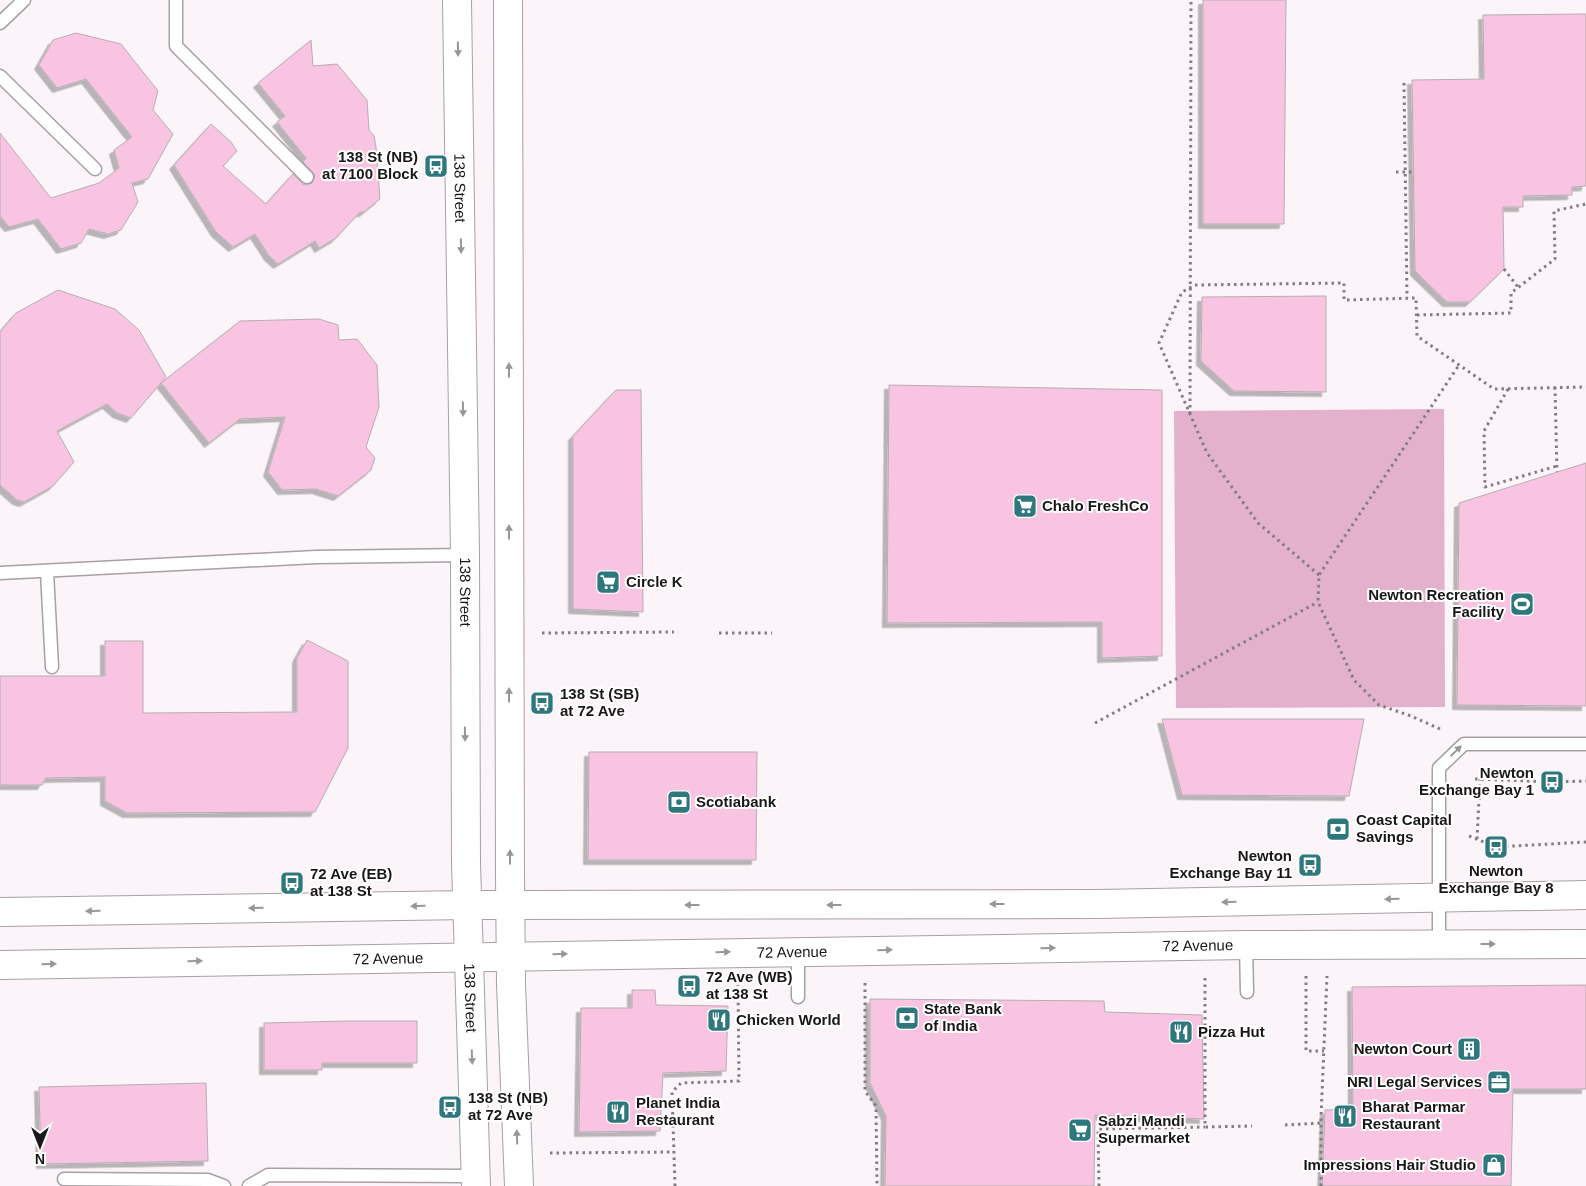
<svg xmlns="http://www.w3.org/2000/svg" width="1586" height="1186" viewBox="0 0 1586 1186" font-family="Helvetica,sans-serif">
  <defs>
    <filter id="shadow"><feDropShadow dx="-4.5" dy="4.5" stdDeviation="0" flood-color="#0004"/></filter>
  </defs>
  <rect width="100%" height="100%" fill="#fbf4f8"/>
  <polygon fill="#e4b1cd" points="1444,409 1445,707 1176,708 1174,411"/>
  <g fill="#f8c4e1" stroke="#b6aeb2" filter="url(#shadow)">
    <polygon points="1203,0 1286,0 1284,224 1203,224"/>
    <polygon points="1586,14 1586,186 1572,187 1572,195 1523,196 1523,207 1503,207 1504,269 1470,302 1447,302 1415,271 1412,80 1484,79 1483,15"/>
    <polygon points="76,33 121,44 158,91 153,110 173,134 148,179 132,183 138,202 121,230 108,234 89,229 81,243 61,249 38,219 9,227 0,216 0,133 51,198 99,183 119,168 114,150 132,137 86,79 57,88 39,65 53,40"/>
    <polygon points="311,40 313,66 337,64 367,100 369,130 374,136 376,147 380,199 364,212 360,212 336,238 319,248 315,241 278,264 269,256 255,234 233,247 216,232 174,165 211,124 231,142 237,151 223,166 266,204 293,174 304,185 312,183 315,175 303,162 306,158 277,122 285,116 258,83"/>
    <polygon points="58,290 115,309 139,330 166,377 131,418 117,413 107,404 57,431 74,462 53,486 24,502 17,500 0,485 0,332 16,313"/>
    <polygon points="1326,296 1326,392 1234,391 1201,361 1202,297"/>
    <polygon points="319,319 338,325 339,340 357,339 377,365 379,407 366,447 375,458 371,470 338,496 316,489 282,490 268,472 285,417 240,419 209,443 161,383 240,321"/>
    <polygon points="889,385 1162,390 1162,656 1102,658 1102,622 887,623"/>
    <polygon points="616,390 641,390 643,612 573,609 573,436"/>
    <polygon points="1586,463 1586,706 1457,705 1459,503"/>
    <polygon points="307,640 348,661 348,748 315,812 127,813 105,801 105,777 46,778 42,785 0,785 0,676 105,676 105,641 143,641 143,713 297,712 297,658"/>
    <polygon points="1162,719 1364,719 1349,796 1182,795"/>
    <polygon points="589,752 757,752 756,860 588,860"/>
    <polygon points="1586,985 1586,1089 1513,1089 1511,1186 1322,1186 1325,1110 1353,1109 1352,987"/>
    <polygon points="632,990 655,990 656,1005 728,1006 726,1071 663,1073 660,1131 579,1132 581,1008 632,1008"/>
    <polygon points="870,999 1104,1001 1105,1012 1202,1015 1204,1119 1095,1115 1094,1186 885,1186 886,1116 870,1083"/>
    <polygon points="347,1021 417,1021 417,1063 322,1063 322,1070 264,1070 264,1023"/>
    <polygon points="206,1083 208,1161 41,1164 39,1087"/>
  </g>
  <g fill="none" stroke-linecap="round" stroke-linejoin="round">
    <g stroke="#a7a0a4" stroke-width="15">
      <g id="lane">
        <polyline points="176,0 176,46 307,177"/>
        <polyline points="0,23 24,0"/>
        <polyline points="0,76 95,169"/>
        <polyline points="47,572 52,667"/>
        <polyline points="0,573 316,557 465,555"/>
        <polyline points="1439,944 1439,768 1464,744 1586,744"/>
        <polyline points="1246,945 1247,992"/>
        <polyline points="798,997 798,951"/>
        <polyline points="64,1179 208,1180 224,1186"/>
        <polyline points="249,1186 268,1175 476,1176"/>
      </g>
    </g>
    <g stroke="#a7a0a4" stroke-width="30">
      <g id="secondary">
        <path id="s1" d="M 457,0 L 465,555 L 466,863 L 476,1186"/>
        <polyline points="508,0 510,875 511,984 519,1186"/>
        <polyline points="0,912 467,905 1097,904 1586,895"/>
        <path id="s2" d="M 0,965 L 1246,945 L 1586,944"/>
      </g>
    </g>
    <g stroke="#827d80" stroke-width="3" stroke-dasharray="2.5 4" stroke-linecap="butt">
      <polyline points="1404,83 1407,298"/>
      <polyline points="1396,172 1413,172"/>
      <polyline points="1504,269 1518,287"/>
      <polyline points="1417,315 1511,313 1511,293 1555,259 1554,211 1586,204"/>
      <polyline points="1555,387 1557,472"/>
      <polyline points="1508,389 1484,431 1485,487 1557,466"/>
      <polyline points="1190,414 1191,0"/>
      <polyline points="1319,575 1258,523 1207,453 1159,343 1182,292 1195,285 1344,283 1344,300 1416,298 1417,336 1494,389 1586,387"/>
      <polyline points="542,633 674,632"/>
      <polyline points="719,633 772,633"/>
      <polyline points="1095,723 1318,602"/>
      <polyline points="1440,729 1411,716 1379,705 1354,680 1318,602 1319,575 1459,365"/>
      <polyline points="1475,779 1552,782 1586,781"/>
      <polyline points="1469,836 1496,847 1586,842"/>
      <polyline points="1477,839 1480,779"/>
      <polyline points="1306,976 1306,1051 1324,1051"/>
      <polyline points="1205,978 1205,1127 1252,1126"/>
      <polyline points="865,983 865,1091 876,1106 877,1186"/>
      <polyline points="1285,1125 1321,1123"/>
      <polyline points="550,1153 674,1152"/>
      <polyline points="675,1186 672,1092 681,1083 739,1081 738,985"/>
      <polyline points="1099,1186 1098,1129 1205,1127"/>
      <polyline points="1321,1186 1321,1117 1327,976"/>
    </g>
    <use href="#lane" stroke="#fff" stroke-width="12"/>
    <use href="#secondary" stroke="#fff" stroke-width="28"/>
  </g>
  <defs><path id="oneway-solid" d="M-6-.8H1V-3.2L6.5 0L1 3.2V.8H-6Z" transform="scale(1.25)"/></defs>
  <g fill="#989797">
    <use href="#oneway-solid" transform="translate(458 49) rotate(89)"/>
    <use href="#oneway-solid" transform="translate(461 246) rotate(89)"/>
    <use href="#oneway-solid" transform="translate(509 370) rotate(-90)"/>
    <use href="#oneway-solid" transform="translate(463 409) rotate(89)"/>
    <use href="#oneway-solid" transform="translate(509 532) rotate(-90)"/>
    <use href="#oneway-solid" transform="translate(509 695) rotate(-90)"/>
    <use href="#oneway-solid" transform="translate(465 734) rotate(89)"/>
    <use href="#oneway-solid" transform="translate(1456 751) rotate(-44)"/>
    <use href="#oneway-solid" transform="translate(510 857) rotate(-90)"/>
    <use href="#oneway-solid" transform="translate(1392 899) rotate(179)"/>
    <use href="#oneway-solid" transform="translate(1229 902) rotate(179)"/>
    <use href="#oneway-solid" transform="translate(997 904) rotate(180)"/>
    <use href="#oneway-solid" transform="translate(692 905) rotate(180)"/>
    <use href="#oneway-solid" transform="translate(834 905) rotate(180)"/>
    <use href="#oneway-solid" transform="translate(418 906) rotate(179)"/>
    <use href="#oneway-solid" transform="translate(256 908) rotate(179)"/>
    <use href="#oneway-solid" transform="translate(93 911) rotate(179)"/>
    <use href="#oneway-solid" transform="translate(1488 944)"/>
    <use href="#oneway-solid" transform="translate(1048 948) rotate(-1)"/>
    <use href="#oneway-solid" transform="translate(885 950) rotate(-1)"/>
    <use href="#oneway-solid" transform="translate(723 952) rotate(-1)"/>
    <use href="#oneway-solid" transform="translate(560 954) rotate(-1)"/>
    <use href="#oneway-solid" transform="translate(195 961) rotate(-1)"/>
    <use href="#oneway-solid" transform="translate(49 964) rotate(-1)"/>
    <use href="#oneway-solid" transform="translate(472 1057) rotate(88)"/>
    <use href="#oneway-solid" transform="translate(517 1137) rotate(-92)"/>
  </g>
  <defs>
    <g id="bus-square" transform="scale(1.25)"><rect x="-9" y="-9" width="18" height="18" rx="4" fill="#2e777d" stroke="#fff"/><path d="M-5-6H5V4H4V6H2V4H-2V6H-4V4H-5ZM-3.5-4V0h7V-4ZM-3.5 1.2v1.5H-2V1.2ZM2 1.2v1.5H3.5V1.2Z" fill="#fff"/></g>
    <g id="supermarket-square" transform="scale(1.25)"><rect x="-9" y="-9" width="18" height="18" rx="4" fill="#2e777d" stroke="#fff"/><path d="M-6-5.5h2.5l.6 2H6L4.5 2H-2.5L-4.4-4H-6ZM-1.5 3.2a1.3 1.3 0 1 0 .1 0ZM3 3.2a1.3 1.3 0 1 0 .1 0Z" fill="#fff"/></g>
    <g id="stadium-square" transform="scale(1.25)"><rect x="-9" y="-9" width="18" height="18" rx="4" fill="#2e777d" stroke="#fff"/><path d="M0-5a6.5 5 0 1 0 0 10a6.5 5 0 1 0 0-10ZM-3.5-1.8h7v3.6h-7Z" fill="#fff"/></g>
    <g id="bank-square" transform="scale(1.25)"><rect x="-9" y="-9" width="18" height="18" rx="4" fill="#2e777d" stroke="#fff"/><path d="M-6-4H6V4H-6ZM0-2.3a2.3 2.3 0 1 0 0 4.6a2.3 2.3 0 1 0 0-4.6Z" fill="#fff"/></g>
    <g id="restaurant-square" transform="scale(1.25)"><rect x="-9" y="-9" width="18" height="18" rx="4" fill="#2e777d" stroke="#fff"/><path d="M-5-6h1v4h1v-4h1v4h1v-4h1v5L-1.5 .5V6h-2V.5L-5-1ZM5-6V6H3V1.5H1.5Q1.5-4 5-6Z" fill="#fff"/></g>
    <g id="building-square" transform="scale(1.25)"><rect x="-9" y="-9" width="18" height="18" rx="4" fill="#2e777d" stroke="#fff"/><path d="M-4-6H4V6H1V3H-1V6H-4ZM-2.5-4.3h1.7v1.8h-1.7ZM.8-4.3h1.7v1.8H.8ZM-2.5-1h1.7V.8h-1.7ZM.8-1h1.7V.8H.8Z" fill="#fff"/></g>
    <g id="office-square" transform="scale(1.25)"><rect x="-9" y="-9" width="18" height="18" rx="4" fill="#2e777d" stroke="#fff"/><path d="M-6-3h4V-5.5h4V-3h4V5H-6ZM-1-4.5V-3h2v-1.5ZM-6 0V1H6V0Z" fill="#fff"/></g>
    <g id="shop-square" transform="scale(1.25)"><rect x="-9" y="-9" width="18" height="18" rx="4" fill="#2e777d" stroke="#fff"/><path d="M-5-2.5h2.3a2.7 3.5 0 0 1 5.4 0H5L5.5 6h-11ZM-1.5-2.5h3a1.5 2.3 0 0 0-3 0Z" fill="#fff"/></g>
  </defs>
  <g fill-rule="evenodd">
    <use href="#bus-square" x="436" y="166"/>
    <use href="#supermarket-square" x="1025" y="506"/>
    <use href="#supermarket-square" x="608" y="582"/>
    <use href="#stadium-square" x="1522" y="604"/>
    <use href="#bus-square" x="542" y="703"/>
    <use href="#bus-square" x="1552" y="782"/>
    <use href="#bank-square" x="679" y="802"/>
    <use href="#bank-square" x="1338" y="829"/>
    <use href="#bus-square" x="1496" y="847"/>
    <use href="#bus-square" x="1310" y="865"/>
    <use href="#bus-square" x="292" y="883"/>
    <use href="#bus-square" x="689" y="986"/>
    <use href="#bank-square" x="907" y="1018"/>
    <use href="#restaurant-square" x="719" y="1020"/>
    <use href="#restaurant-square" x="1181" y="1032"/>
    <use href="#building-square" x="1469" y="1049"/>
    <use href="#office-square" x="1499" y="1082"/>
    <use href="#bus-square" x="450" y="1107"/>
    <use href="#restaurant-square" x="618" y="1112"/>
    <use href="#restaurant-square" x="1345" y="1116"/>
    <use href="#supermarket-square" x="1080" y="1130"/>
    <use href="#shop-square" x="1494" y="1165"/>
  </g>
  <g text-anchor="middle" stroke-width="4" stroke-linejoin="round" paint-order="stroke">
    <g font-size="15" font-weight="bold" fill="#1a1718" stroke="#fff" text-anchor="start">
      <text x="418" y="162" text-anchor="end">138 St (NB)<tspan x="418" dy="17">at 7100 Block</tspan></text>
      <text x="1042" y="511">Chalo FreshCo</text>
      <text x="626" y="587">Circle K</text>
      <text x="1504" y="600" text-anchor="end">Newton Recreation<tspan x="1504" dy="17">Facility</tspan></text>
      <text x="560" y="699">138 St (SB)<tspan x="560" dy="17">at 72 Ave</tspan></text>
      <text x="1534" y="778" text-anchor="end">Newton<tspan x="1534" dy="17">Exchange Bay 1</tspan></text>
      <text x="696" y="807">Scotiabank</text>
      <text x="1356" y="825">Coast Capital<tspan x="1356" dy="17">Savings</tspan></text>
      <text x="1292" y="861" text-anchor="end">Newton<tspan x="1292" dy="17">Exchange Bay 11</tspan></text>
      <text x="1496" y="876" text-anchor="middle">Newton<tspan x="1496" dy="17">Exchange Bay 8</tspan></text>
      <text x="310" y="879">72 Ave (EB)<tspan x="310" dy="17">at 138 St</tspan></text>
      <text x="706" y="982">72 Ave (WB)<tspan x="706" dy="17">at 138 St</tspan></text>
      <text x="924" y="1014">State Bank<tspan x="924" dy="17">of India</tspan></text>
      <text x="736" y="1025">Chicken World</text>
      <text x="1198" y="1037">Pizza Hut</text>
      <text x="1452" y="1054" text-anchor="end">Newton Court</text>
      <text x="1482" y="1087" text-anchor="end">NRI Legal Services</text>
      <text x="468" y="1103">138 St (NB)<tspan x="468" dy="17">at 72 Ave</tspan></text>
      <text x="636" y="1108">Planet India<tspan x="636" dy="17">Restaurant</tspan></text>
      <text x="1362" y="1112">Bharat Parmar<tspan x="1362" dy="17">Restaurant</tspan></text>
      <text x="1098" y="1126">Sabzi Mandi<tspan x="1098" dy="17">Supermarket</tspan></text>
      <text x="1476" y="1170" text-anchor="end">Impressions Hair Studio</text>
    </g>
    <g font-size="15" fill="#1a1718" stroke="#fff">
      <text dy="5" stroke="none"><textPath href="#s1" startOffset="188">138 Street</textPath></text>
      <text dy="5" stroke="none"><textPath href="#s1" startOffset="592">138 Street</textPath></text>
      <text dy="5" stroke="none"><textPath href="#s2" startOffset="1198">72 Avenue</textPath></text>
      <text dy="5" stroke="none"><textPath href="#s2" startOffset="792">72 Avenue</textPath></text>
      <text dy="5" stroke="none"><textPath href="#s2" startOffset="388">72 Avenue</textPath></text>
      <text dy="5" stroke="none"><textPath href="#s1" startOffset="998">138 Street</textPath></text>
    </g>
  </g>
  <g transform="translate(40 1146) rotate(180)" stroke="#ffffff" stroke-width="4" paint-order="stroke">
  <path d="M0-4L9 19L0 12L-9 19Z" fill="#1a1718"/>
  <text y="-8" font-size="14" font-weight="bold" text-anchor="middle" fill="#1a1718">N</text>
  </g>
</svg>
